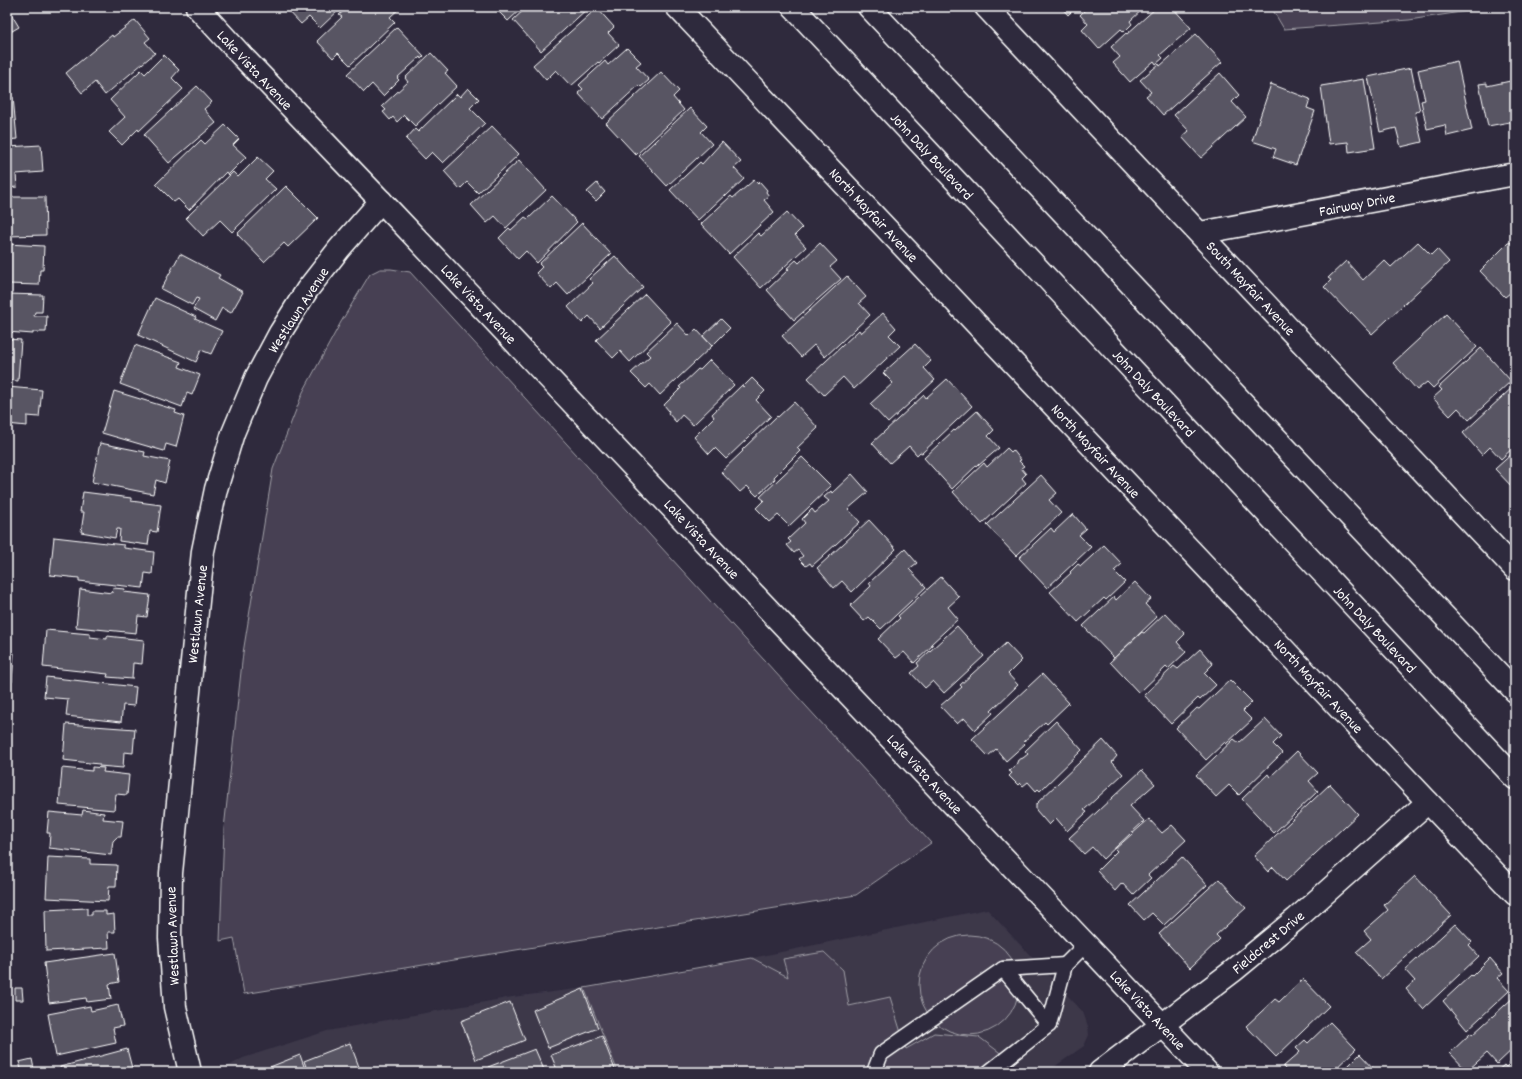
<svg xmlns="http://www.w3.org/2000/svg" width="1522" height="1079" viewBox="0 0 1522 1079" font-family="Dekko,sans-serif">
  <rect width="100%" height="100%" fill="#2f2a3d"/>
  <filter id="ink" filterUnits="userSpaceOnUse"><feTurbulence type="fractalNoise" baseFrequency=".025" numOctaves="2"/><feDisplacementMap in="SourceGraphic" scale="8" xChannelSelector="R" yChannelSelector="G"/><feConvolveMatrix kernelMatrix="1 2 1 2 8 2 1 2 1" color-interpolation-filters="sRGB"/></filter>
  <g filter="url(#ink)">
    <polygon fill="#3c3749" points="987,909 1083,1012 1088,1026 1089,1035 1084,1046 1047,1072 228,1072 227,1067 243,1058 327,1031 512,997 584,988 752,958"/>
    <g fill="#464152" stroke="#a2a0a8">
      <polygon points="1271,7 1494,7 1409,20 1284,29"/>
      <polygon points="380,269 391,269 410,272 931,843 856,895 244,994 234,938 220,941 224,829 243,653 273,469 303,392 341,322 370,274"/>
      <circle cx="969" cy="985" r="50"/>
      <polygon points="824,952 843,970 849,1006 890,997 906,1049 934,1033 979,1037 1007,1058 1005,1072 618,1072 584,988 752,958 788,977 783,959"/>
    </g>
    <g fill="#595564" stroke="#fff">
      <polygon points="7,7 19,27 7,34"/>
      <polygon points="285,7 342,7 320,28 309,17 301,24"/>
      <polygon points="348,7 401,7 390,17 395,22 350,65 338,53 333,58 317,41 342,17 339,15"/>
      <polygon points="494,7 523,7 508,21"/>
      <polygon points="527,7 587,7 588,8 541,51 513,20"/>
      <polygon points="1061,7 1076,7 1068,15"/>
      <polygon points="1088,7 1145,7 1130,21 1132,24 1124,32 1121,29 1099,49 1082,30 1088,24 1080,15"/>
      <polygon points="1157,7 1172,7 1191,28 1160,55 1163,58 1156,64 1154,61 1130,82 1113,63 1120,57 1111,47 1126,33 1127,34"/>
      <polygon points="597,8 614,27 608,33 619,45 599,63 598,62 571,86 556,70 546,80 533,65"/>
      <polygon points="135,20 150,38 145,42 155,53 105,95 95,82 82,93 66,73 112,35 113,37"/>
      <polygon points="397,27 424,56 421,59 420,57 397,78 399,80 383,96 372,84 364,92 347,74"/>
      <polygon points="1196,34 1222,62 1163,115 1146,96 1151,92 1140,80 1159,64 1160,66"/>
      <polygon points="627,48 641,62 636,66 649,80 641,87 639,85 602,119 578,93 583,89 579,85 605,61 608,65"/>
      <polygon points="431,53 448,71 445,73 457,86 415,126 404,115 397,122 393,117 390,120 383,112 386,110 382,106 408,82 405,78"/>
      <polygon points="164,55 179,70 172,78 183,89 139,131 138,129 122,145 109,132 125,117 110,100 141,70 145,74"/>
      <polygon points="1457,61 1472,130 1447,136 1445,125 1427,129 1421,101 1425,100 1418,70"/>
      <polygon points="1411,68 1420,111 1415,112 1422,142 1401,147 1396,128 1380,132 1368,77"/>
      <polygon points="661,72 679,91 673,97 684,110 636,155 606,123"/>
      <polygon points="1220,73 1239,95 1232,102 1246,117 1201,158 1182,137 1189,131 1174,115"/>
      <polygon points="1364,79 1375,148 1349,152 1348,142 1329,144 1321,86"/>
      <polygon points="1515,80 1515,121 1488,126 1479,84 1487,83 1487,86"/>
      <polygon points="1271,84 1310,99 1307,108 1315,111 1296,165 1273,157 1276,149 1252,141"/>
      <polygon points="197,86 212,102 204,109 216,123 169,163 144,135"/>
      <polygon points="468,88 479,99 470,108 485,123 443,163 432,152 425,159 406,139 415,129 418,132 457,94 460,97"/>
      <polygon points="13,97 17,139 7,140 7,98"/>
      <polygon points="690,108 707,126 701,132 712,144 667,186 639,156"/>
      <polygon points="225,125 239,139 233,145 246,157 228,175 226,172 189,210 178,199 174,202 156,184 201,140 205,144"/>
      <polygon points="492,126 519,154 478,193 467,182 460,189 444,171"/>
      <polygon points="722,142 741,162 734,168 744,179 726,196 725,195 698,220 670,190 700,162 702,164"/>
      <polygon points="41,145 43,172 16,174 17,187 7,188 7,147"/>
      <polygon points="258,157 273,171 265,179 276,189 232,232 220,220 203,236 186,218 233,172 238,177"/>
      <polygon points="519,160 546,190 506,228 495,216 487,223 471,205"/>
      <polygon points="754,180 758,184 760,182 767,190 766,192 769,196 764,200 774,212 729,254 701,224 731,196 733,198"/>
      <polygon points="597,183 605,192 596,201 587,192"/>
      <polygon points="286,186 318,218 288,247 284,243 264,262 237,234"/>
      <polygon points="7,194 9,194 9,197 45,197 46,235 7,236"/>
      <polygon points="552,196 577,222 537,263 526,251 518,259 499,238 509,228 511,230 525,217 528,219"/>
      <polygon points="787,212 802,228 795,235 806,247 761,288 733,257 758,233 761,236"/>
      <polygon points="582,223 611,254 568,295 557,283 551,289 536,273 542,267 539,264"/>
      <polygon points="1418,242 1431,255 1437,249 1449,262 1372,334 1351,312 1350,314 1324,287 1331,280 1328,278 1346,261 1363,280 1384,260 1391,267"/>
      <polygon points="1515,242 1515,289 1505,297 1480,271 1508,243"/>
      <polygon points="820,243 837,261 830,267 841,279 794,320 767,290 789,269 787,268 796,260 799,263"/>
      <polygon points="7,244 44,246 43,270 40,270 39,285 7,284"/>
      <polygon points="180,254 220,275 218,278 243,292 231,313 222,308 215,321 193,309 199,299 196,298 192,305 161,289"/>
      <polygon points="615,256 643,287 600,328 589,316 582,323 568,307 593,283 589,279"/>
      <polygon points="847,276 866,297 859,303 870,315 825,357 814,345 801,357 782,336"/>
      <polygon points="7,294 43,295 42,312 35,312 34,316 47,316 46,332 33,332 33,334 7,332"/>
      <polygon points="645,294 671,322 630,362 620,351 613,358 596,340"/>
      <polygon points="155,298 196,317 195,319 222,331 211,354 201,350 196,362 138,335"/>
      <polygon points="883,313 896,328 889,335 900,346 854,389 843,377 824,395 808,378 859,330 861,333"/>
      <polygon points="1446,314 1477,347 1433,388 1427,382 1417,390 1393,363"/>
      <polygon points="721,319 730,328 712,346 703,336"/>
      <polygon points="677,323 689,336 696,329 712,346 660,395 650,384 646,388 631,373 650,356 646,352"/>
      <polygon points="7,339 21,340 18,381 7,380"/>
      <polygon points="915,344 931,361 924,368 935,380 888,423 870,404 893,383 883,373"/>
      <polygon points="135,345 181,362 179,367 200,375 192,395 187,393 182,407 120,384"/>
      <polygon points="1481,348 1511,381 1469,420 1458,408 1450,416 1433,398 1442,390 1439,387"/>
      <polygon points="710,360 734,385 693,425 682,415 676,422 668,413 669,411 664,405 681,388 679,387 698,369 700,370"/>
      <polygon points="752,378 765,391 756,400 771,416 726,459 715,448 709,454 694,437 714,417 712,414 742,385 743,387"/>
      <polygon points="947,379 972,406 922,453 920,452 917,455 909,446 890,463 872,443 924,395 926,398"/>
      <polygon points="1515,385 1515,446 1501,459 1490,447 1482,455 1463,433"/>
      <polygon points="7,387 42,390 39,417 27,416 27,426 7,424"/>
      <polygon points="114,391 176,410 175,413 184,416 176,447 166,444 164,451 102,433"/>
      <polygon points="794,402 818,428 797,448 800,451 774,477 775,479 757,496 747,486 740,492 721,472 743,451 742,450 777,416 778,417"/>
      <polygon points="977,411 994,430 988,436 999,448 979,465 978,464 952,489 924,458 954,430 955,431"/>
      <polygon points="100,443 145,452 144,456 170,461 165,483 156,480 153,494 92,482"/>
      <polygon points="1007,448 1011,452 1013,450 1021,460 1019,461 1024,466 1021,468 1026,474 1022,478 1026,483 982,524 953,492 984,463 987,467"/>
      <polygon points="1515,451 1515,490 1495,469"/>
      <polygon points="802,457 831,486 789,526 778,515 770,522 756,508 764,500 760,497"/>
      <polygon points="852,474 868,492 848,509 860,522 812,566 810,563 806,566 799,559 803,556 798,550 794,553 787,545 791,542 788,539 805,523 802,519 812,509 815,513 829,501 824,497 831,491 832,493"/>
      <polygon points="1041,475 1057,493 1049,500 1061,513 1016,556 987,525"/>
      <polygon points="83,492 131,498 131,501 161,505 157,532 150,531 148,545 119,541 120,529 117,529 115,538 81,532 84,512 80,512"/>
      <polygon points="1073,514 1086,529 1079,535 1091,547 1047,588 1019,558 1051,528 1054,532"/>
      <polygon points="869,520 896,549 852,592 842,581 834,588 817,568"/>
      <polygon points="54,537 124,545 124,548 154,552 152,574 145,573 143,588 79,581 79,578 50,575"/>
      <polygon points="1104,545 1122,564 1114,571 1125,582 1106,600 1104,598 1078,622 1050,592 1071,573 1070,572 1078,564 1081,566"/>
      <polygon points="905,549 917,563 909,569 926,587 881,629 869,617 864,621 850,606 871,586 869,583"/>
      <polygon points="941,577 959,597 948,607 958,619 931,644 933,645 914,663 904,652 896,658 878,639 900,618 898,616"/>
      <polygon points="1135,582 1151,599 1145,604 1157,617 1114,658 1083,626 1114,597 1116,600"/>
      <polygon points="113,588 125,589 124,592 150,595 147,617 138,616 136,633 76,627 80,589 112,593"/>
      <polygon points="1165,613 1185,634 1177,642 1186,652 1168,669 1166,667 1139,693 1110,662 1142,632 1144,633"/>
      <polygon points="957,626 984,656 944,693 933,681 925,688 911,673 919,666 917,663"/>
      <polygon points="46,630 90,634 90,637 107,639 107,636 144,640 142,664 133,663 132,679 107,677 108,674 43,667"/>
      <polygon points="1006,643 1022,660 1008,674 1018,685 991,711 993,713 975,730 964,718 957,724 940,706 962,687 960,685"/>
      <polygon points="1200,649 1213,664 1204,673 1216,685 1200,700 1198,698 1171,724 1144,695 1174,666 1178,669"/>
      <polygon points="7,652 14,653 12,682 7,682"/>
      <polygon points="1042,674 1069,703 1047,724 1045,722 1023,742 1025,744 1006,761 996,749 988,756 972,739"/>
      <polygon points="46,677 136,687 134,706 123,705 121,722 66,716 68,699 44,697"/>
      <polygon points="1230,680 1252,702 1243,711 1252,720 1226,744 1225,742 1206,760 1176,728 1197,708 1199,709"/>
      <polygon points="1265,719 1281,736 1273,744 1282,753 1239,795 1229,785 1216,797 1196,775 1234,739 1239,743"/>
      <polygon points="1056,721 1082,750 1040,791 1038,789 1036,791 1028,782 1023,786 1020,783 1018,785 1009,776 1012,773 1009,771 1016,765 1018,760 1023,758 1028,754 1025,751"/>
      <polygon points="66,724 135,729 133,753 124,752 123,768 99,766 99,764 63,760"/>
      <polygon points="1103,740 1117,756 1112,762 1123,774 1084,810 1087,812 1067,831 1056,818 1049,825 1036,810 1036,804"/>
      <polygon points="1297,751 1318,773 1309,781 1318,791 1274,833 1242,799 1268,774 1270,777"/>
      <polygon points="92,767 104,768 103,772 129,775 127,795 116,794 114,810 59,805 62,768 92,771"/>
      <polygon points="1142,770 1155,784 1130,806 1144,821 1103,859 1092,847 1084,854 1069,838"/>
      <polygon points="1330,784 1358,814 1286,881 1273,867 1268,872 1254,856"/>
      <polygon points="83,810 104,813 103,819 123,821 121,837 117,837 113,841 111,855 49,848 50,833 47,833 49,812 82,815"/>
      <polygon points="1149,819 1162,833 1172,825 1186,840 1148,875 1151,878 1133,895 1122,883 1115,891 1097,871 1117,851 1115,849"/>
      <polygon points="48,857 90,859 90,864 117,865 116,886 109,886 108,901 46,898"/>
      <polygon points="1182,857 1207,885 1164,925 1152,913 1144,920 1130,905"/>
      <polygon points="1415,876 1451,915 1381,979 1356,952 1371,939 1364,931 1388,910 1384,905"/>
      <polygon points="1219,879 1246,908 1216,935 1220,939 1190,968 1159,934"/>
      <polygon points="87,908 87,915 92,915 92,911 106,911 106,915 114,914 115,932 108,932 109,948 46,951 45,910"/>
      <polygon points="1455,924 1472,942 1469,945 1479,956 1423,1009 1406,989 1415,981 1405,970"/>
      <polygon points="115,953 119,982 109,984 111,999 87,1002 86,998 49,1003 44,963"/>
      <polygon points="1490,958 1503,973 1497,978 1509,991 1467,1030 1443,1001 1471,975 1472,976"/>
      <polygon points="1303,979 1329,1006 1276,1057 1246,1026 1275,999 1279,1002"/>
      <polygon points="15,988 22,988 23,1000 15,1000"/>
      <polygon points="583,989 598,1028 548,1048 533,1010"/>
      <polygon points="1515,996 1515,1047 1497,1064 1487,1053 1467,1071 1450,1053 1471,1033 1472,1035"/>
      <polygon points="510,1002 525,1040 476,1060 461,1021"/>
      <polygon points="118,1005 123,1026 113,1028 116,1043 56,1056 48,1014 90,1006 91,1011"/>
      <polygon points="1330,1022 1356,1049 1332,1072 1288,1072 1283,1067 1300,1052 1296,1048 1305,1040 1308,1043"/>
      <polygon points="602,1036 616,1072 558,1072 551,1055"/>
      <polygon points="350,1043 361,1072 308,1072 304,1061"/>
      <polygon points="127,1049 133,1072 61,1072 60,1067"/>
      <polygon points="535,1049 545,1072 490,1072 488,1067"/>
      <polygon points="1360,1054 1377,1072 1342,1072"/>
      <polygon points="300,1055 306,1072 261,1072 260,1071"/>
      <polygon points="1515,1058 1515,1072 1496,1072 1504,1065 1506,1067"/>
      <polygon points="32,1059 34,1069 22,1072 19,1062"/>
    </g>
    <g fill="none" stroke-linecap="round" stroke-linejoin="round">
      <g stroke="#fff" stroke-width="17">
        <g id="lane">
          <polyline points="1003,969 1049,1025"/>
          <polyline points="874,1072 881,1054 1003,969 1065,965"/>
          <polyline points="989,1072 1049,1025 1065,965 1086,944"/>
        </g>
      </g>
      <g stroke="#fff" stroke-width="25">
        <g id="street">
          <polyline points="197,7 241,55 381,201 1207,1072"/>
          <polyline points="677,7 1515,894"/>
          <polyline points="986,7 1515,569"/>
          <polyline points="1200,233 1515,174"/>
          <polyline points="190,1072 175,1007 170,938 171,873 203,551 216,489 233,433 256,378 280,333 307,290 339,249 381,201"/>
          <polyline points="1100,1072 1233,971 1296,919 1428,802"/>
        </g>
      </g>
      <g stroke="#fff" stroke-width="25">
        <g id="primary">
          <polyline points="793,7 1515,778"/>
          <polyline points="869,7 1515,691"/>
        </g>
      </g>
      <use href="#lane" stroke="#2f2a3d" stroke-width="14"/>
      <use href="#street" stroke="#2f2a3d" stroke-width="22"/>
      <use href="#primary" stroke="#2f2a3d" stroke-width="22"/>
    </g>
  </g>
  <g text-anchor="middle" stroke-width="4" stroke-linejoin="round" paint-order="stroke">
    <g font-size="15" fill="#fff" stroke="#2f2a3d">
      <text transform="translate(255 70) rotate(47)" y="5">Lake Vista Avenue</text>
      <text transform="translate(932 156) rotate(47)" y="5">John Daly Boulevard</text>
      <text transform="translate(1357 204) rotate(-11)" y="5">Fairway Drive</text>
      <text transform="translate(874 215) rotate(47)" y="5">North Mayfair Avenue</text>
      <text transform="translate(1251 288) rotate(47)" y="5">South Mayfair Avenue</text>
      <text transform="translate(479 304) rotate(47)" y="5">Lake Vista Avenue</text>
      <text transform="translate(298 310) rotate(-57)" y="5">Westlawn Avenue</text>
      <text transform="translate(1154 393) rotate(47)" y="5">John Daly Boulevard</text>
      <text transform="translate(1096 451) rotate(47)" y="5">North Mayfair Avenue</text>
      <text transform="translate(702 539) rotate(47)" y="5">Lake Vista Avenue</text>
      <text transform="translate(197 614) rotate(-84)" y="5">Westlawn Avenue</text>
      <text transform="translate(1375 629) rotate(47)" y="5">John Daly Boulevard</text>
      <text transform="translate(1319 686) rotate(47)" y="5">North Mayfair Avenue</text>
      <text transform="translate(925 774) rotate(47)" y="5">Lake Vista Avenue</text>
      <text transform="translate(172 936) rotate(-92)" y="5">Westlawn Avenue</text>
      <text transform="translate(1268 942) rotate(-40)" y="5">Fieldcrest Drive</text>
      <text transform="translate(1148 1010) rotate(47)" y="5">Lake Vista Avenue</text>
    </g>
  </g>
  <rect width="1522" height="1079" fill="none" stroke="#2f2a3d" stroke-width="24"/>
  <rect x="12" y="12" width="1498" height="1055" fill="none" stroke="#fff" stroke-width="1.5" filter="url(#ink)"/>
</svg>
